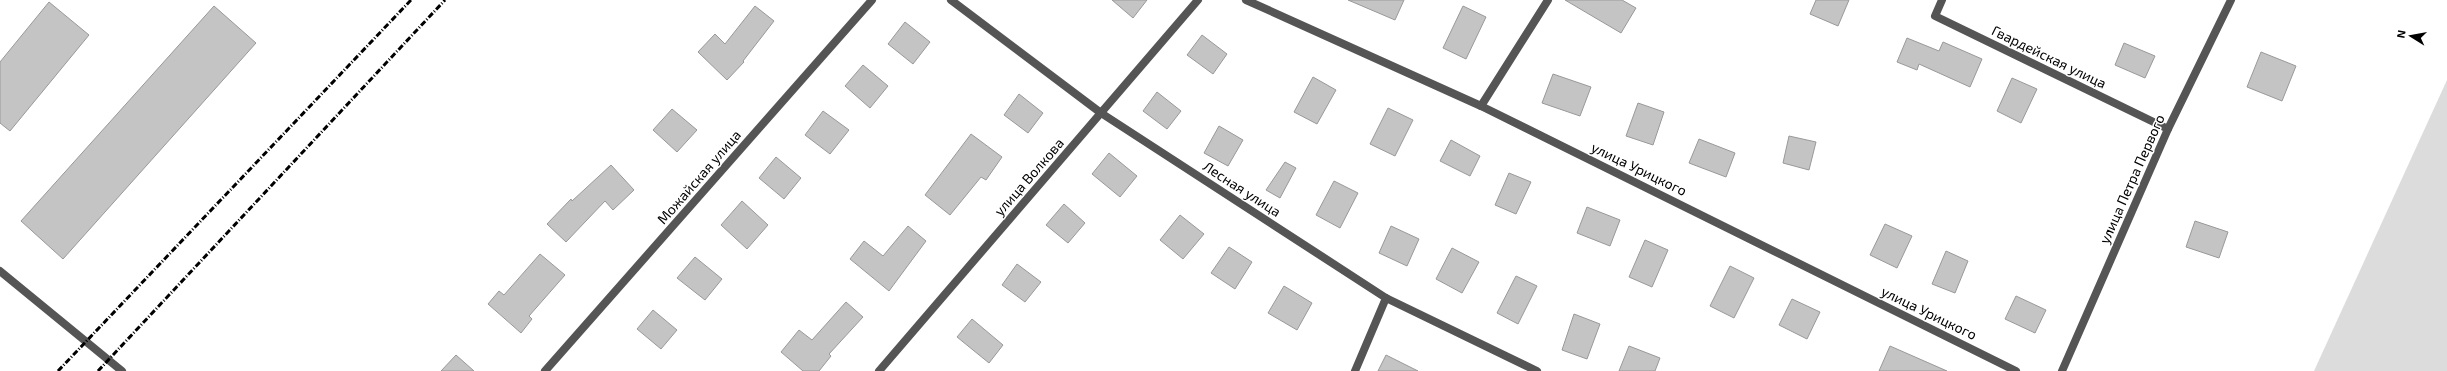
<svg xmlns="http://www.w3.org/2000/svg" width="2447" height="371" viewBox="0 0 2447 371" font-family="'Exo 2',sans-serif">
  <rect width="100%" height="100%" fill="#fff"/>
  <polygon fill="#dcdcdc" points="2447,80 2447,371 2314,371"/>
  <g fill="#c4c4c4" stroke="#999">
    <polygon points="1112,0 1147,0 1133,18"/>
    <polygon points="1348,0 1404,0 1395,20"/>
    <polygon points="1565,0 1622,0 1636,8 1621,33"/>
    <polygon points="1816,0 1849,0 1838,26 1810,14"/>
    <polygon points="49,2 89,35 10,131 0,123 0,62"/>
    <polygon points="214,6 256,43 63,259 21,221"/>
    <polygon points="755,6 774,21 743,61 744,62 727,80 698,52 715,34 725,44"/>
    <polygon points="1463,6 1486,17 1466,59 1443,48"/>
    <polygon points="905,22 930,42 913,64 888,44"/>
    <polygon points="1202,35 1227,54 1213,74 1187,55"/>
    <polygon points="1907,38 1939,51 1943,42 1982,59 1970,87 1919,64 1917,70 1897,62"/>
    <polygon points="2124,43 2155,56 2145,78 2115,65"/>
    <polygon points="2261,52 2296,66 2282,101 2247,87"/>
    <polygon points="863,65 888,86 870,108 845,86"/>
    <polygon points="1553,74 1591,87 1580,116 1542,103"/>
    <polygon points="1313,77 1336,90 1317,124 1294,112"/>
    <polygon points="2012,78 2037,89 2021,123 1997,111"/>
    <polygon points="1157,92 1181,111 1167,129 1143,111"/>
    <polygon points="1019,94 1043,113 1028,133 1004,115"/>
    <polygon points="1638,103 1664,112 1653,145 1626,136"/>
    <polygon points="1388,108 1413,120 1395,156 1370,144"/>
    <polygon points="672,109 697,130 677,152 653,130"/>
    <polygon points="823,111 849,130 830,154 805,135"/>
    <polygon points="1219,126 1243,140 1228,166 1204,153"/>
    <polygon points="971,134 1002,157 986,180 981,177 950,215 925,195"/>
    <polygon points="1789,136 1816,142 1809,170 1783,163"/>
    <polygon points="1699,139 1735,153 1726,177 1689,163"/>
    <polygon points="1451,140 1480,156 1470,176 1440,161"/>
    <polygon points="1109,153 1137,176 1120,197 1092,174"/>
    <polygon points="776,157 801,178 784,199 759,178"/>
    <polygon points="1285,162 1296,168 1280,198 1266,190"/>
    <polygon points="611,165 634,190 613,210 605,201 566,242 547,224 571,199 572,201"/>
    <polygon points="1509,173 1531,182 1516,214 1495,205"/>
    <polygon points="1334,181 1358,193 1340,228 1316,215"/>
    <polygon points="742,201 768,225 747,249 721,225"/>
    <polygon points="1064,204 1085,223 1068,243 1046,225"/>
    <polygon points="1587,207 1620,220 1610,246 1577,233"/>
    <polygon points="1180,215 1204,234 1183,259 1160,240"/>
    <polygon points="2195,221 2228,232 2219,258 2186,247"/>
    <polygon points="1885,224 1912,236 1897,268 1870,255"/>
    <polygon points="908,226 926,241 889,291 850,259 864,241 883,256"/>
    <polygon points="1391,226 1419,239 1407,266 1379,253"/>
    <polygon points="1645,240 1668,250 1652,287 1629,277"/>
    <polygon points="1229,247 1252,262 1235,289 1211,273"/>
    <polygon points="1452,248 1479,262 1462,293 1436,279"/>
    <polygon points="1946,251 1968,261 1955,293 1932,284"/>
    <polygon points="540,254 565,275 529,316 532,319 521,333 488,304 499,291 504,295"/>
    <polygon points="695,257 722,279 705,300 677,278"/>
    <polygon points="1017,264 1041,282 1025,302 1002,285"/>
    <polygon points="1730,266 1754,278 1734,318 1710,306"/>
    <polygon points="1516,276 1537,286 1518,324 1497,313"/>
    <polygon points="1284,286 1312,303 1297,330 1268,313"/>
    <polygon points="2016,296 2046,310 2035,333 2005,319"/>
    <polygon points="1792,299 1820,312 1807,339 1779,325"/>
    <polygon points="846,302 863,317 829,354 831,356 819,371 803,371 781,352 799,330 812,340"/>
    <polygon points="653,310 677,330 661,349 637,329"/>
    <polygon points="1574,314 1600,324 1587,359 1562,350"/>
    <polygon points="972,319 1003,345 989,363 957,337"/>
    <polygon points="1629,346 1660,358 1655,371 1619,371"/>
    <polygon points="1890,346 1947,371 1879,371"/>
    <polygon points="456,355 474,371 441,371"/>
    <polygon points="1386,355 1418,371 1378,371"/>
  </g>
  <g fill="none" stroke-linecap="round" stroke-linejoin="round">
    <g stroke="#555" stroke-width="8">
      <polyline points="951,0 1101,113 1386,298 1537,371"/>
      <polyline points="1246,0 1481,106 2016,371"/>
      <polyline points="1942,0 1935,16 2168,129"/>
      <polyline points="1481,106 1548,0"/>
      <polyline points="545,371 872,0"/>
      <polyline points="879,371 1198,0"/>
      <polyline points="1355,371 1386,298"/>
      <polyline points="2062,371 2168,129 2231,0"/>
    </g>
    <polyline stroke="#555" stroke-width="8" points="0,271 122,371"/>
    <g stroke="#000" stroke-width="3" stroke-dasharray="6 2 1 2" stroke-linecap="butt">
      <polyline points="58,371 411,0"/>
      <polyline points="98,371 445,0"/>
    </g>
  </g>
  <g text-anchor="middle" stroke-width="3" stroke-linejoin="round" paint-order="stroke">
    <g font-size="14" fill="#000" stroke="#fff">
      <text transform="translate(2049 57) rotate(26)" y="5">Гвардейская улица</text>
      <text transform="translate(1639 169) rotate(26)" y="5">улица Урицкого</text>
      <text transform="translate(699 177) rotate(-49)" y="5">Можайская улица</text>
      <text transform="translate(1029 177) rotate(-49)" y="5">улица Волкова</text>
      <text transform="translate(2132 179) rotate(-66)" y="5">улица Петра Первого</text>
      <text transform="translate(1242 189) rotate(33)" y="5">Лесная улица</text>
      <text transform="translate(1929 313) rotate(26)" y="5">улица Урицкого</text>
    </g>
  </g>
  <g transform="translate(2411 36) rotate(281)" stroke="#ffffff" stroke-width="3" paint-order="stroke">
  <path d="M0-3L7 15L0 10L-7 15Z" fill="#000000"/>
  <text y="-6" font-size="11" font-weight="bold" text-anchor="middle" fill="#000000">N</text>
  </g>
</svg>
